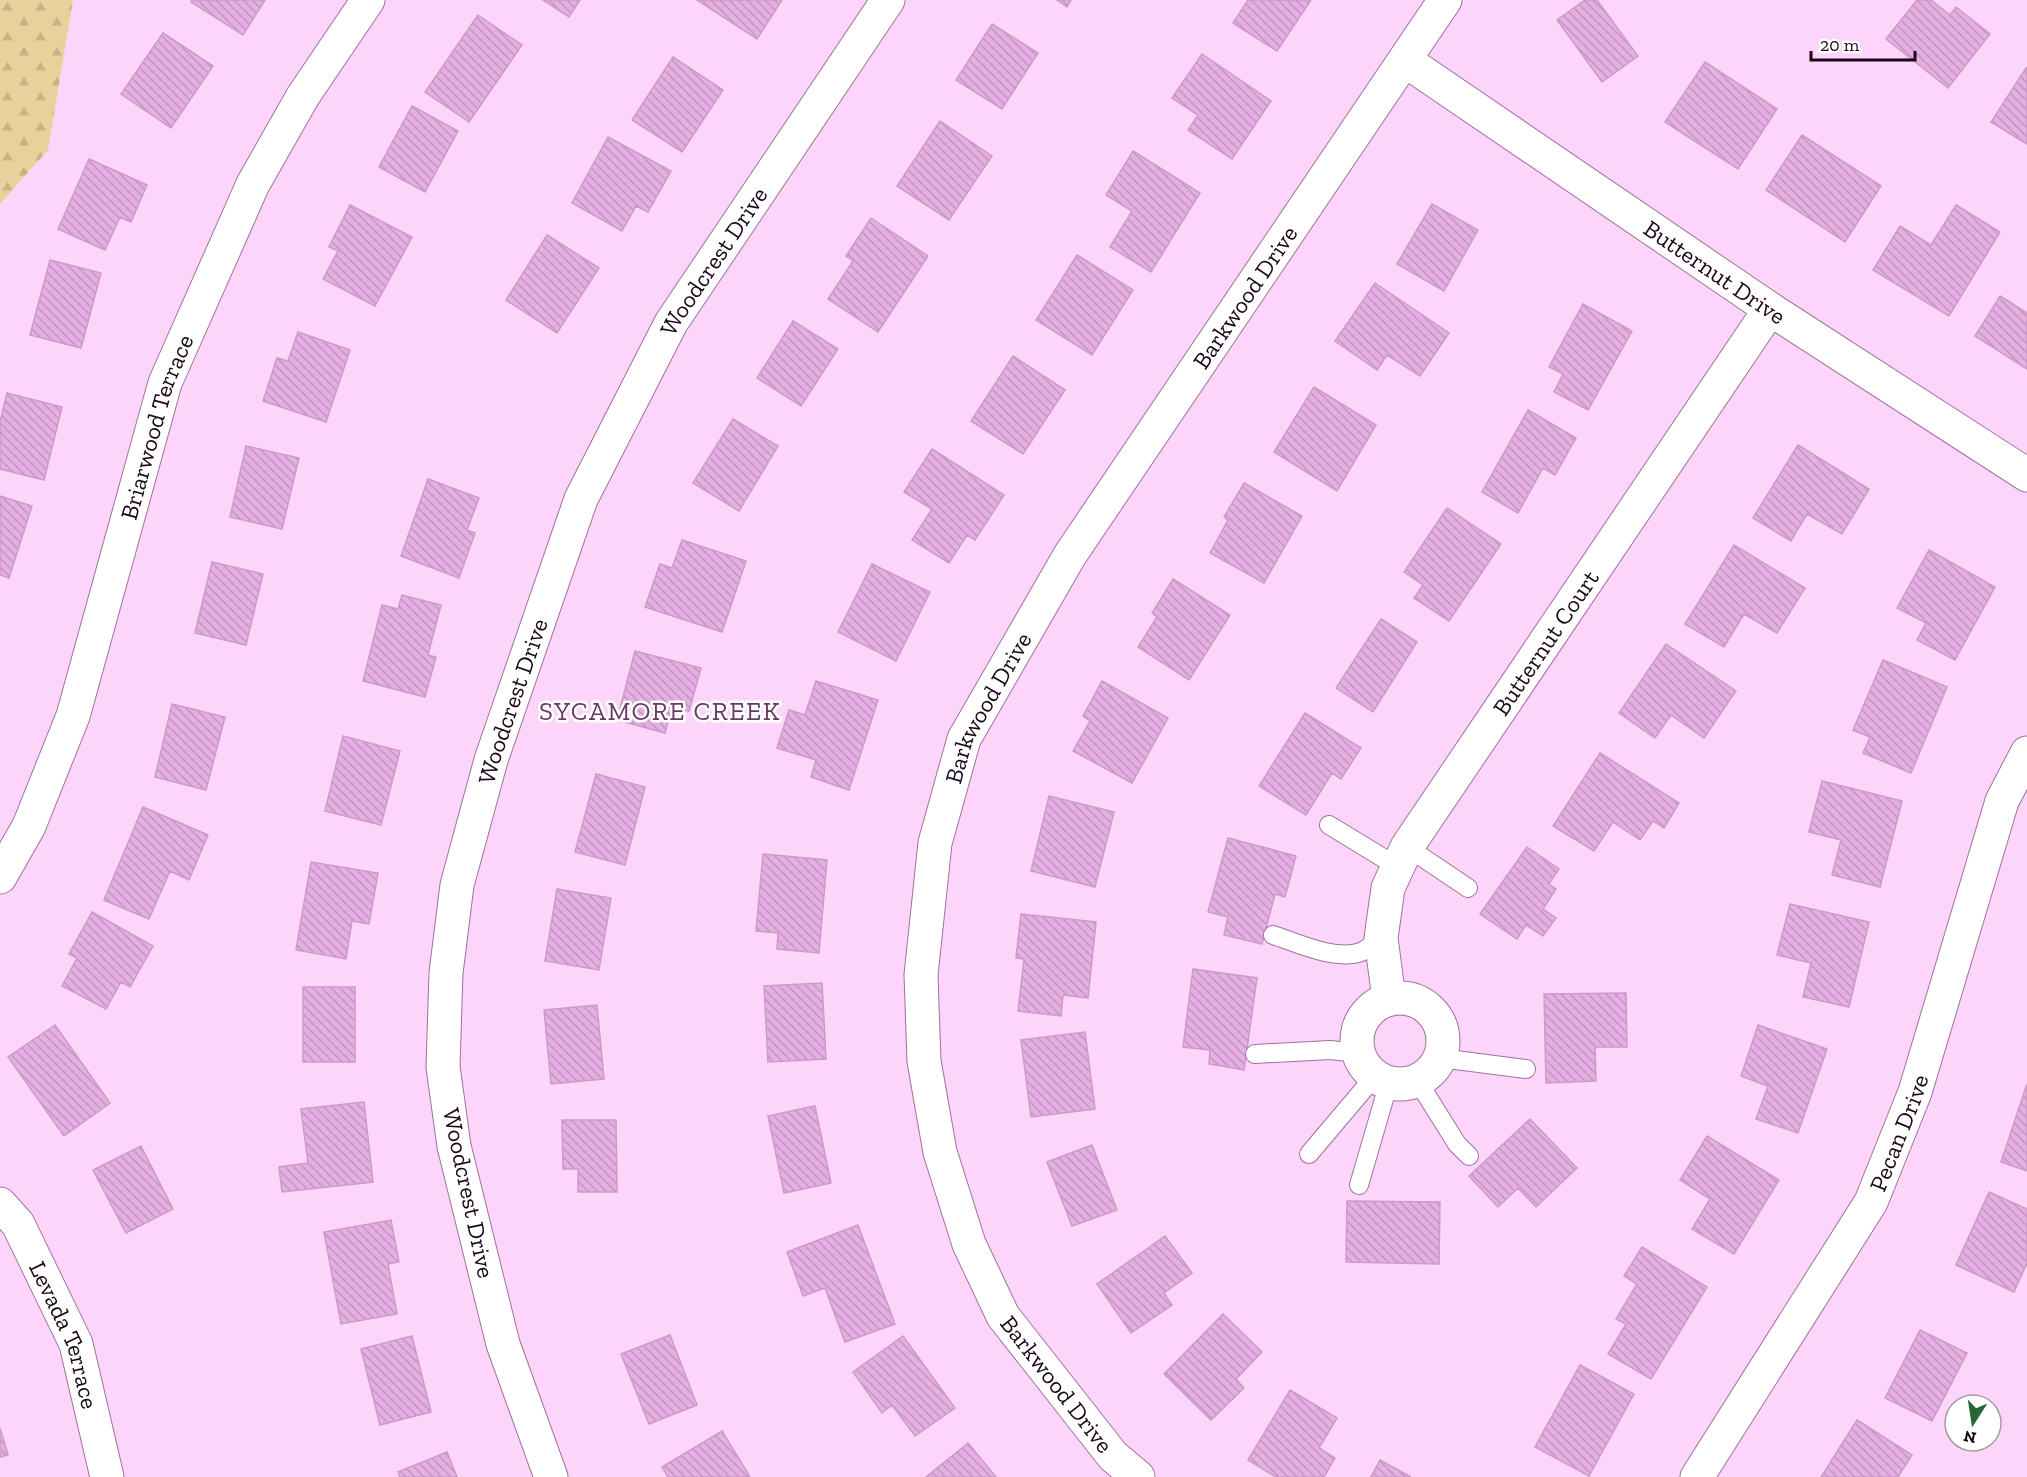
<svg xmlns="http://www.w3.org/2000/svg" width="2027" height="1477" viewBox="0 0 2027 1477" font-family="'Zilla Slab',serif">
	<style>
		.forest { fill: url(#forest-firs) }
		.building { fill: url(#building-back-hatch); stroke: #cb9bc8; stroke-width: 1.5 }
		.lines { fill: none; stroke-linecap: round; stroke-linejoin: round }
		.service-casing { stroke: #9f729d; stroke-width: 20 }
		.minor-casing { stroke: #9f729d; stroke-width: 35 }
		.service { stroke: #fff; stroke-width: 18 }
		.minor { stroke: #fff; stroke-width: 33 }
		.labels { text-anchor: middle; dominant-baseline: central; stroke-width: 5; stroke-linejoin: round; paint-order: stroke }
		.street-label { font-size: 24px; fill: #180818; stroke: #fff }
		.neighbourhood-label { font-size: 26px; letter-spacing: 1.5px; fill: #653b63; stroke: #fff }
	</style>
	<defs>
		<pattern id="forest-firs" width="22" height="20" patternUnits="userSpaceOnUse" patternTransform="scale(1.5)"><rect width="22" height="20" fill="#e8d29c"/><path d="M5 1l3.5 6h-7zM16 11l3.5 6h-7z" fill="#c6b386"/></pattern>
		<pattern id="building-back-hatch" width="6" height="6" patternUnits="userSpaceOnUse" patternTransform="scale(1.5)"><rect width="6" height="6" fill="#e6afe3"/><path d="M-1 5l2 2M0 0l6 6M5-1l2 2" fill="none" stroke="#c595c2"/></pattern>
	</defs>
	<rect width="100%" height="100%" fill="#fdd5fa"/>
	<path class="forest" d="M0,0H73L48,150L0,204Z"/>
	<path class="building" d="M192,0H265L243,35L191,2Z
		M543,0H580L569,17Z
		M697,0H782L757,39Z
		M1057,0H1071L1067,7Z
		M1248,0H1311L1277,51L1233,23Z
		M1585,0H1597L1638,56L1602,82L1557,20Z
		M1917,0H1931L1950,15L1956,7L1990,34L1948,88L1886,39Z
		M478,15L522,45L469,122L425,92Z
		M992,24L1038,53L1002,109L956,80Z
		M163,33L213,66L171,128L121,94Z
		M1202,54L1271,101L1232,159L1188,130L1198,115L1172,98Z
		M673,57L723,90L682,152L632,120Z
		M1705,62L1777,109L1738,169L1665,122Z
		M2026,68H2027V144L1991,122Z
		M412,106L458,131L425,192L379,167Z
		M940,121L992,156L949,220L897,186Z
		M1802,135L1881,186L1845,242L1766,190Z
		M608,137L671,171L648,212L636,206L622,231L572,203Z
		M1133,151L1200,193L1151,272L1110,247L1132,211L1106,195Z
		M89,159L147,185L131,222L120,217L105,250L58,229Z
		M1432,204L1478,230L1444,291L1397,264Z
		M350,205L412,237L375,306L323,279L338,251L329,247Z
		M1956,205L2000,232L1949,316L1873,270L1900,226L1931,245Z
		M871,218L928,256L878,332L828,299L853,261L846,256Z
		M547,235L599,268L557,333L506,300Z
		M1077,255L1133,290L1092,355L1036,320Z
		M50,260L101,273L81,348L30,335Z
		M1375,283L1449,333L1420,376L1387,355L1377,370L1335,341Z
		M2000,296L2027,313V369L1975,336Z
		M1583,304L1632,331L1588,410L1554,392L1563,374L1549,367Z
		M793,321L838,349L801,406L757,378Z
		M298,332L350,350L326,422L263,401L277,358L288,361Z
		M1013,356L1065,390L1023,454L971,421Z
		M1314,387L1376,425L1337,491L1274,452Z
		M7,393L62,407L44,480L0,469V422Z
		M1528,410L1576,438L1555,475L1543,468L1518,513L1482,492Z
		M733,419L778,446L739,511L693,483Z
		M1798,445L1869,489L1842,534L1807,514L1791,541L1753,518Z
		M246,446L299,458L282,529L230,517Z
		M932,449L1004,495L975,540L967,535L949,563L912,540L932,509L904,492Z
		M428,479L479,498L467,530L475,533L459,578L401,556Z
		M1244,483L1302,516L1264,583L1210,553L1228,520L1224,517Z
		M0,496L32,506L9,578L0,575Z
		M1447,508L1501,544L1449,621L1414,598L1423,585L1404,572Z
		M682,540L746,561L722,632L645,607L660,564L672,568Z
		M1734,545L1805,588L1777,633L1744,614L1724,647L1685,624Z
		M1929,550L1995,587L1955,660L1917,640L1926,623L1897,608Z
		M212,562L263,574L246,645L195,633Z
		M872,564L930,592L896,661L838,632Z
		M1173,579L1230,615L1189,680L1138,647L1157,617L1152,613Z
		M402,595L441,605L428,655L436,657L425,697L363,681L382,605L398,609Z
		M1381,619L1417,642L1373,712L1336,688Z
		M1666,644L1736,691L1704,738L1671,715L1655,738L1619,713Z
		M635,651L701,668L689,711L672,707L665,733L617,720Z
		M1883,660L1947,687L1911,773L1863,753L1870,737L1853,730Z
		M816,681L878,700L849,790L811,777L816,760L777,748L789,710L805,715Z
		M1102,681L1168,718L1132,783L1073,751L1090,721L1083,716Z
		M172,704L225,717L206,790L155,777Z
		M1305,713L1361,748L1341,779L1332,773L1306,815L1259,786Z
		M343,736L400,751L381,825L325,811Z
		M1600,753L1679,803L1664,828L1653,821L1640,840L1613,822L1594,851L1553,826Z
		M596,774L645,787L625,865L575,852Z
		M1822,781L1902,801L1880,887L1832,875L1841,840L1809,832Z
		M1049,796L1114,812L1095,887L1031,871Z
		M143,807L208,835L189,880L170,871L149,919L104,900Z
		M1228,838L1296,856L1285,897L1275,894L1262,944L1224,935L1228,917L1208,912Z
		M1527,847L1559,869L1549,884L1556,889L1543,909L1556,918L1543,936L1526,925L1517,939L1480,914Z
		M763,854L827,860L819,953L777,949L778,933L756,931Z
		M311,862L378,873L369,924L352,921L346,959L296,950Z
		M557,889L611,898L599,970L545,961Z
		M1790,904L1869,922L1849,1007L1803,997L1811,963L1777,955Z
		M92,912L153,946L130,987L121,982L106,1009L62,986L77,958L69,954Z
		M1021,914L1096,922L1088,998L1063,995L1061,1016L1018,1011L1024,959L1016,958Z
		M1193,969L1257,978L1244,1070L1209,1064L1210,1050L1183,1047Z
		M822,983L826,1059L768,1062L764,986Z
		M303,987H355V1062H303Z
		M1626,993L1627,1047H1595L1596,1081L1546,1083L1544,994Z
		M597,1005L604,1079L551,1084L544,1010Z
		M55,1025L110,1103L64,1136L8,1057Z
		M1758,1025L1827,1049L1798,1133L1756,1119L1768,1086L1741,1076Z
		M1085,1032L1095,1109L1031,1117L1021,1040Z
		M2027,1084V1171L2001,1162Z
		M364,1102L373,1182L282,1192L279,1167L308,1163L301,1109Z
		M815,1106L831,1183L784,1193L768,1116Z
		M1530,1119L1577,1168L1536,1207L1518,1188L1498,1207L1469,1176Z
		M562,1120H616L617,1192H578V1169H563Z
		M1707,1136L1779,1180L1734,1254L1692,1229L1710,1199L1680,1180Z
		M1092,1145L1117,1210L1072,1226L1047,1162Z
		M141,1146L173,1209L126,1233L93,1170Z
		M1989,1192L2027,1209V1263L2014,1292L1956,1265Z
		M1347,1201L1440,1202L1439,1264L1346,1262Z
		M391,1220L399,1262L388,1264L397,1314L341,1324L324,1232Z
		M858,1225L895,1324L845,1342L825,1288L803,1296L787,1252Z
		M1165,1236L1192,1273L1164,1293L1172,1305L1131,1333L1097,1284Z
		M1642,1247L1707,1287L1651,1379L1608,1354L1626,1324L1616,1319L1637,1284L1624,1276Z
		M1223,1314L1262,1352L1236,1379L1244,1388L1211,1420L1164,1374Z
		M1920,1330L1967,1353L1932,1421L1885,1398Z
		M670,1335L697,1405L649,1424L621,1354Z
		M412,1336L431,1412L380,1425L361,1349Z
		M903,1336L955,1408L915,1436L892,1405L882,1413L853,1372Z
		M1580,1365L1634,1394L1589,1476L1535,1447Z
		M1290,1390L1337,1418L1319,1448L1335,1458L1324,1477H1276L1248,1460Z
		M1857,1420L1912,1455L1898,1477H1821Z
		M0,1428L8,1455L0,1457Z
		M722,1431L750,1477H668L662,1467Z
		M968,1443L996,1477H926Z
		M447,1452L457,1477H400L398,1472Z
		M1380,1460L1411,1477H1371Z"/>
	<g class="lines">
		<defs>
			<path id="service" d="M1329,825L1398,867
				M1407,847L1468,888
				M1273,935C1298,943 1335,961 1361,952C1368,949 1375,942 1381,938
				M1255,1054L1330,1050L1358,1053
				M1440,1058L1526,1069
				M1417,1080L1457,1144L1469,1156
				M1309,1154L1375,1076
				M1359,1185L1389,1082"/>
			<g id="minor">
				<path id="s1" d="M1406,61L1770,309L2027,475"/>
				<path id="s2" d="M0,877L29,826L73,716L165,383L253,184L303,96L368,0"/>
				<circle cx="1400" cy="1041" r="43"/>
				<path id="s3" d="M1389,999L1381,938L1388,888L1407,847L1770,309"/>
				<path id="s4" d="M0,1204L18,1224L76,1344L107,1477"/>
				<path id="s5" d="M551,1477L503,1344L454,1146L443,1067L446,973L457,885L491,760L581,499L671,323L888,0"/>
				<path id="s6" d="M1138,1477L1113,1456L1003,1316L969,1244L940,1152L924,1061L921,975L935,843L964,739L1070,555L1445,0"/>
				<path id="s7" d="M1697,1477L1871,1202L1915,1092L2002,801L2027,753"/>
			</g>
		</defs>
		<use href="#service" class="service-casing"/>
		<use href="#minor" class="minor-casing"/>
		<use href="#service" class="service"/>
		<use href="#minor" class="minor"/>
	</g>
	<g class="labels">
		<g class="street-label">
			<text stroke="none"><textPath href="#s5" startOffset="1286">Woodcrest Drive</textPath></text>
			<text stroke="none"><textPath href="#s1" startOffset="374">Butternut Drive</textPath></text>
			<text stroke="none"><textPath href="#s6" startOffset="1330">Barkwood Drive</textPath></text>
			<text stroke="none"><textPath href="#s2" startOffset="478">Briarwood Terrace</textPath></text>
			<text stroke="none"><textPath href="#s3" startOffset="404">Butternut Court</textPath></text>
			<text stroke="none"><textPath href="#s5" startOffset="800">Woodcrest Drive</textPath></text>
			<text stroke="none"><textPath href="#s6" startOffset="844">Barkwood Drive</textPath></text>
			<text stroke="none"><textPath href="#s7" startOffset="400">Pecan Drive</textPath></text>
			<text transform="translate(469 1193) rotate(78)">Woodcrest Drive</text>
			<text stroke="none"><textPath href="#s4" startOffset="148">Levada Terrace</textPath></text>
			<text transform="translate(1057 1384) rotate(52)">Barkwood Drive</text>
		</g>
		<g class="neighbourhood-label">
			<text x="660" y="711">SYCAMORE CREEK</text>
		</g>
	</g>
	<g transform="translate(1973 1423) rotate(192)"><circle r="28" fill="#ffffff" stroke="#a39ca3" stroke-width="1.5"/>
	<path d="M0-4.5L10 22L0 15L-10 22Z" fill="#236732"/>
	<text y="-9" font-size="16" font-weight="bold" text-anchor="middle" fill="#180818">N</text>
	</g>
	<path d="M1811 51v9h104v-9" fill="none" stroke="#180818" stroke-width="3"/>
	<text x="1820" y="51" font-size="18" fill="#180818" stroke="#ffffff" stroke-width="4.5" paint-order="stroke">20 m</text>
</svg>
